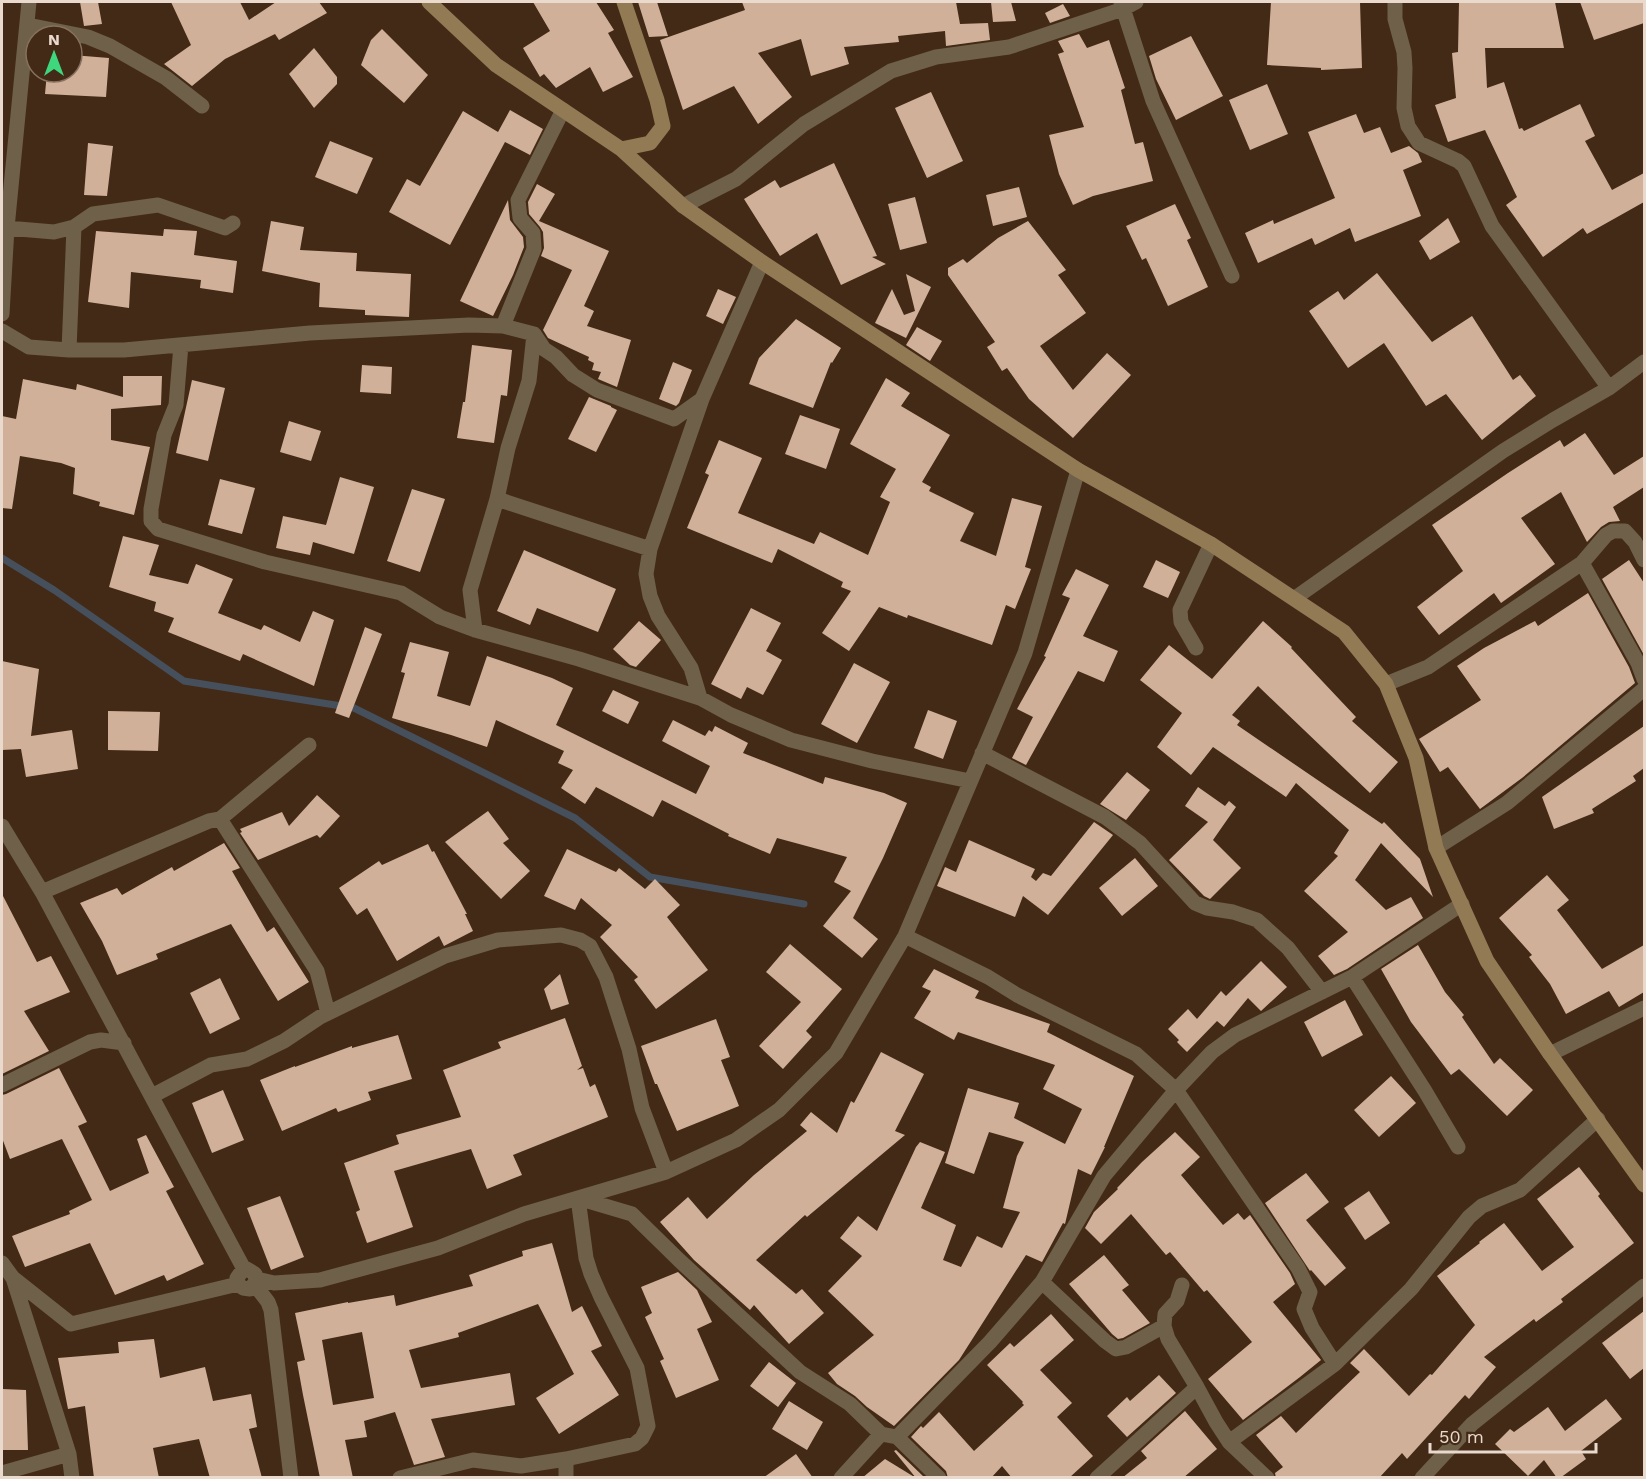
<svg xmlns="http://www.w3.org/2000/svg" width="1646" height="1479" viewBox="0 0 1646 1479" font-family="'Work Sans',sans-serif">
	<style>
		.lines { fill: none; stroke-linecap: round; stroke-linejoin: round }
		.stream { stroke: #46505c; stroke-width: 7 }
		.building { fill: #d0b099; fill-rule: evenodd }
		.street { stroke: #6f6049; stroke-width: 15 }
		.secondary { stroke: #927a55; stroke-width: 15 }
	</style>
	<rect width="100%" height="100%" fill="#432a16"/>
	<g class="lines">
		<path class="stream" d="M2,558L54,590L184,681L354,708L575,818L650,877L804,904"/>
	</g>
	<path class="building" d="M80,2H98L102,24L84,26Z
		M171,2H240L249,20L276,2H319L327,13L279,40L275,34L225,59L192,86L164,64L191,45Z
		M533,2H596L614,30L608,33L633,77L603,92L590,67L556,88L544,74L540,77L523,48L550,31Z
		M638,2H657L668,36L649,37Z
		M742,2H956L960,24L988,23L990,40L946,46L945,31L898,36L899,42L844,47L849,64L811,76L801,39L758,53L792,97L758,124L734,86L683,110L660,40L745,10Z
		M991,2H1011L1016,21L993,22Z
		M1271,2H1360L1362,68L1321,70V68L1267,65Z
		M1459,2H1555L1564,48H1485L1487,88L1504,82L1519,129L1522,128L1524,131L1580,104L1595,136L1585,141L1612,190L1644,173V202L1587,234L1583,228L1543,257L1506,205L1517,197L1485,130L1448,142L1435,105L1456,98L1452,53L1458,52Z
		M1580,2H1644V23L1594,40Z
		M1063,4L1070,16L1050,23L1045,13Z
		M382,29L428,75L404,103L361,65L371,40Z
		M1079,34L1087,48L1109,40L1125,88L1121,90L1135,144L1143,142L1153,181L1093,196L1073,205L1059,174L1049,135L1084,127L1058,54L1064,52L1058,41Z
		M1191,36L1223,96L1176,120L1156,79L1149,56Z
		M314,48L337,77V84L314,108L289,74Z
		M72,55L109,58L106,97L45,94L47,72H72Z
		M1267,84L1288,134L1250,150L1229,100Z
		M931,92L963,161L927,178L895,108Z
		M510,110L543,129L530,155L505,142L450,245L389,212L407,179L420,186L463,111L498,132Z
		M1356,114L1364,133L1380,127L1391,153L1409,146L1418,153L1422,162L1403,170L1421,216L1355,242L1350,228L1315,245L1312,238L1258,263L1245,233L1273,220L1274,224L1335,198L1308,132Z
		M330,141L373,158L357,194L315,177Z
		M88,143L113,146L107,196L84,195Z
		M834,163L877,256L872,257L886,264L841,285L817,233L780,256L744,199L775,180L780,188Z
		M537,184L555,194L539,221L609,251L584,306L594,311L587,326L631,340L617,387L598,379L601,372L592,370L594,363L588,360L589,357L548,338L543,330L572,270L541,256L544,248L543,232L540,227L529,214L528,202Z
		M1019,187L1027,217L993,226L986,195Z
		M915,197L927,243L900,250L888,204Z
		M508,200L510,220L523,237L524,247L513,275L493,316L460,301Z
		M1175,204L1191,238L1187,240L1208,287L1168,306L1146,258L1142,260L1126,226Z
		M1448,218L1460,242L1430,260L1419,241Z
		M271,221L304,227L300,250L357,253L356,271L411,274L409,317L365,315V310L319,307L320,283L262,271Z
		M1028,221L1066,270L1058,275L1086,313L1040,346L1073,390L1107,353L1131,375L1073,438L1029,399L1007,368L1002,371L987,347L995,342L948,275V268L963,259L967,263L998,238Z
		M164,229L197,231L194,255L237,261L233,293L200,288L201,280L131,272L129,308L88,302L96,231L163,236Z
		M1377,273L1432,342L1472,316L1513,380L1520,375L1536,396L1482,440L1446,394L1426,406L1384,343L1348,368L1309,311L1338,291L1344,300Z
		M906,274L931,287L906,338L875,323L892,289L904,315L915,311Z
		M718,289L736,297L723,324L706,316Z
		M796,319L841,348L832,363L831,362L813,408L749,384L759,358Z
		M917,327L942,341L930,361L906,345Z
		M472,345L512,350L507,396L501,395L494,443L457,438L463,402H465Z
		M673,362L692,370L679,403L676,406L659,399Z
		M362,365L392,367L391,394L360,392Z
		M123,376H162L161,405L111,409V440L150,447L134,515L99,506L100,502L73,494L75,468L61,463L20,456L12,509L2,508V416L16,419L23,379L76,390L77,384L123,397Z
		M886,378L910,393L901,406L950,435L922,482L931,487L929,491L974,513L960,541L996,556L1012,498L1042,506L1025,567L1031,569L1015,609L1006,605L992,645L908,615L907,618L879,607L849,651L822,633L851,591L841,587L843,582L778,549L772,563L687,528L709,475L705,473L719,440L762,458L738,513L814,544L820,532L868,555L890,502L880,497L896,469L850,444Z
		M192,380L225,388L208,461L176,453Z
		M589,397L611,406V407L617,410L596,452L568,439Z
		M800,415L840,429L826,469L785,454Z
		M289,421L321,431L311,461L280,452Z
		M1585,433L1614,475L1644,456V487L1613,507L1620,521L1609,522L1601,527L1587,542L1561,492L1521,518L1555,564L1501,603L1494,593L1439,635L1417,607L1463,571L1432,525L1508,473L1560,440L1564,447Z
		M340,477L374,487L354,554L313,542L310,555L276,548L283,516L326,525Z
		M220,479L255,488L242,534L208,525Z
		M412,489L445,499L420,572L387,561Z
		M123,536L159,545L149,575L188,584L196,564L233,579L218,613L261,630L264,625L300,642L313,611L334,620L314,686L243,654L240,661L168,632L174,618L154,611L156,602L109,587Z
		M524,550L616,589L598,632L537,608L530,625L497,611Z
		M1156,560L1180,572L1168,598L1143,587Z
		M1629,560L1644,583V655L1602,579Z
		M1076,569L1109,585L1083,636L1118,651L1104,682L1078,671L1026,765L1012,758L1033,717L1017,709L1046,657L1044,656L1070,598L1062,595Z
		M1588,593L1629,667L1635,683L1522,778L1480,809L1448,767L1440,772L1419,739L1481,700L1457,666L1484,648L1535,621L1538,626Z
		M751,608L781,623L766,651L782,660L763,695L747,687L741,699L711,684Z
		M639,621L661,640L636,667L630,665L613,649Z
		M1263,621L1292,647L1291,648L1356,717L1352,721L1398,762L1370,793L1258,686L1232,715L1240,721L1237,725L1382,824L1384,822L1420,859L1433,897L1381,843L1355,880L1386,910L1411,897L1423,918L1347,969L1334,975L1318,956L1348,932L1304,891L1338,856L1334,853L1349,830L1296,783L1286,797L1213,747L1191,775L1157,747L1182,713L1140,680L1169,645L1212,679Z
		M365,627L382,634L349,718L335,713Z
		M410,642L449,652L437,696L470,706L487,656L552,678L573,688L556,725L696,794L710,766L662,741L673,720L705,736L709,730L712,732L715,726L748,743L743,753L823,784L825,777L884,793L907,803L883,858L853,918L878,939L862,958L823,926L851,891L834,882L847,857L777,838L770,854L728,836L729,834L662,800L653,817L596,787L585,804L561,788L573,770L558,763L564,751L496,720L487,747L451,735L392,718L405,673L401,672Z
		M2,661L39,669L31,736L72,730L78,769L26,777L21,749L2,750Z
		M854,663L890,682L857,743L821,724Z
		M613,690L639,702L628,724L602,711Z
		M928,710L957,721L943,759L914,748Z
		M108,711L160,712L158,751L108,750Z
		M1644,726V768L1633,776L1636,781L1592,809L1594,813L1554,829L1542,797Z
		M1127,772L1150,790L1126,820L1100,804Z
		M1198,787L1225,806L1229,801L1236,807L1213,840L1241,868L1210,899L1204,896L1169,860L1208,822L1185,806Z
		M317,795L340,816L320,838L317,835L258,860L240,833L242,832L240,829L282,812L289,826Z
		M488,811L509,839L503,843L530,871L501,899L445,842Z
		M1094,822L1113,835L1048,915L1023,896L1015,917L937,886L945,867L956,872L969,840L1035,869L1031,877L1036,881L1043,873L1051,876Z
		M224,843L240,868L232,871L267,932L274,927L309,982L278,1001L231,924L156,954L158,959L117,975L102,941L80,903L117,888L122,895L172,867L174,871Z
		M428,844L432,852L434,851L467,914H465L473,931L444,946L439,936L397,961L367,908L357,915L339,888L379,861L382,865Z
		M567,849L616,872L619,868L645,889L655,879L680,905L667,917L708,970L656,1009L634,980L638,977L600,937L612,925L581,898L575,910L544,896Z
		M1135,858L1158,886L1122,916L1099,888Z
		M1547,875L1569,900L1557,910L1602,969L1644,945V992L1619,1007L1609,991L1566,1014L1550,984L1529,957L1532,955L1499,918Z
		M2,894L37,962L51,956L70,992L24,1011L49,1051L2,1074Z
		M790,944L842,989L806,1031L812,1037L783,1069L759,1046L801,1002L766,972Z
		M1418,945L1445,992L1464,1015L1462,1017L1494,1064L1500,1058L1533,1090L1507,1116L1459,1069L1451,1075L1411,1022L1381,969Z
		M1261,961L1287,987L1261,1011L1248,998L1224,1027L1217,1021L1187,1052L1177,1042L1179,1040L1168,1029L1188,1009L1197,1019L1221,991L1226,996Z
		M934,969L979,991L975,998L1050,1024L1047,1032L1134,1076L1104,1147H1105L1091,1175L1078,1169L1065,1224L1063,1223L1042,1262L1026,1255L959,1360L894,1426L867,1407L855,1396L837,1384L828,1373L874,1335L828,1291L862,1256L840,1238L858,1216L877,1231L916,1147L920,1142L945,1152L921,1208L956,1225L943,1260L961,1267L977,1236L1002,1248L1020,1212L1003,1208L1017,1156L1024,1142L989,1132L974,1174L945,1163L968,1088L1019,1103L1014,1118L1065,1144L1082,1109L1043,1089L1055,1065L958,1032L954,1040L914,1018L931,991L922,987Z
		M560,974L569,1004L551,1010L544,989Z
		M220,978L240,1019L210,1034L190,993Z
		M1345,1000L1363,1035L1322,1057L1304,1022Z
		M565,1018L582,1066L577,1070L583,1068L590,1087L595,1084L608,1117L513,1155L522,1175L487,1189L471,1149L394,1171L413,1227L367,1243L356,1212L360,1210L344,1163L399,1144L396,1135L461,1117L443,1070L501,1048L498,1042Z
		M716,1019L730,1057L721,1060L739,1106L677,1131L657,1084H655L641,1046Z
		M398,1035L412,1079L368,1092L371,1100L338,1112L336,1108L282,1131L260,1080L295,1066V1067L352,1046V1048Z
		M881,1052L924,1074L895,1131L905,1135L807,1217L805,1215L756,1260L796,1294L802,1289L824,1313L789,1344L754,1305L750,1310L694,1260L660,1222L688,1197L707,1219L754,1175L807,1131L800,1125L811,1112L837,1133L851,1101L854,1103Z
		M59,1068L87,1122L78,1126L110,1191L149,1173L137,1139L146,1135L174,1187L166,1191L204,1264L167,1281L164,1275L115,1295L90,1243L25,1267L12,1236L70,1214L69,1211L92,1200L62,1139L10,1159L2,1138V1095L6,1094Z
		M1391,1076L1416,1103L1379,1137L1354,1110Z
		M223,1090L244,1140L212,1153L192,1103Z
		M1175,1132L1200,1157L1181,1175L1223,1225L1238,1213L1244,1220L1250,1215L1290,1273L1295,1284L1273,1302L1321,1360L1300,1377L1243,1420L1208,1379L1252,1342L1207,1290L1204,1292L1170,1252L1166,1255L1131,1214L1101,1244L1085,1228L1094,1212L1118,1189L1117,1188L1142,1162Z
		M1579,1167L1600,1194L1598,1196L1634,1243L1561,1299L1563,1302L1536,1322L1534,1319L1484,1357L1496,1367L1469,1399L1465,1395L1407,1459L1402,1453L1379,1478H1276L1275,1473L1283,1467L1256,1435L1281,1416L1296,1433L1360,1372L1350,1363L1364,1349L1409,1396L1430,1374L1432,1375L1475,1325L1437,1276L1480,1243L1479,1242L1504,1223L1542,1271L1574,1247L1537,1199Z
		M1306,1173L1329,1202L1306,1220L1346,1268L1325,1286L1311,1270L1310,1271L1265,1203Z
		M1369,1191L1390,1223L1365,1240L1344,1208Z
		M280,1196L304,1257L271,1270L247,1208Z
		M552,1243L572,1312L582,1306L602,1346L591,1351L619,1395L559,1434L536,1398L574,1374L538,1304L458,1333L459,1337L409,1350L421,1388L510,1373L515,1405L431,1419L445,1457L414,1465L395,1412L364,1421L367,1437L345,1440L353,1478H320L303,1395L297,1362L305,1360L295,1313L348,1302V1303L394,1295L396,1306L473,1286L469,1275L523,1256L522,1251ZM362,1332L374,1398L333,1405L322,1340Z
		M1104,1255L1129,1285L1122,1290L1150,1323L1123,1338L1118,1339L1112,1334L1069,1284Z
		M678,1272L697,1290L712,1322L697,1329L719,1380L676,1398L660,1361L664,1359L645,1317L652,1313L641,1287Z
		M1644,1311V1368L1630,1379L1602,1343Z
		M1051,1314L1074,1340L1040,1370L1072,1403L1057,1417L1093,1456L1069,1478H1012L1002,1466L991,1478H948L946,1471L911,1437L921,1426L923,1428L939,1412L974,1451L1024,1405L1022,1403L1023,1402L987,1365L1010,1343L1014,1347Z
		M154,1339L160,1378L205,1367L213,1401L251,1394L257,1427L249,1429L262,1478H210L199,1439L153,1448L159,1478H94L85,1406L68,1409L58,1358L119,1353L118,1342Z
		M769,1362L796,1383L778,1407L750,1386Z
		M1159,1375L1176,1393L1127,1437L1107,1416L1127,1397L1130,1401Z
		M2,1389L26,1390L28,1450H2Z
		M1606,1399L1622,1419L1581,1451L1586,1459L1560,1478H1557L1544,1460L1528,1476L1495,1444L1510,1429L1514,1432L1548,1407L1565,1431Z
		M789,1401L823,1422L807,1450L772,1429Z
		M1185,1411L1217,1449L1183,1478H1122L1147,1458L1141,1451Z
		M896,1450L925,1478H916L894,1451Z
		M796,1454L813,1478H763Z
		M885,1459L916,1478H862Z"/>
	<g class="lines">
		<path class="street" d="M1121,2L1153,101L1232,276
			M1395,2V19L1404,52L1405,68L1404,108L1408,126L1419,143L1458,161L1464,166L1492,226L1609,388
			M28,25L88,37L110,46L166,78L202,106
			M683,206L736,179L804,124L891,71L936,57L1009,47L1123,9L1136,2
			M7,228L54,232L74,227L93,214L158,205L225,228L233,223
			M2,314L7,228L29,2
			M503,326L534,249L533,233L520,218L518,200L563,110
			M2,331L29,347L69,350H124L310,333L469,325L503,326L534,334L544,349L556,357L573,375L597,390L674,419L702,399
			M181,345L176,405L164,435L151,509V521L158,529L265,562L401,593L440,617L475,630L579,659L700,698L731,715L791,740L872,761L970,781
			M69,350L74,227
			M497,499L650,549
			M1582,563L1638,663L1644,679
			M1295,598L1503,451L1553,420L1609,388L1644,362
			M475,630L470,590L497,499L508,448L529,381L534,334
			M1196,648L1181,622L1180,610L1211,544
			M1386,684L1428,667L1582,563L1606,535L1613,531H1625L1635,542L1644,560
			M700,698L691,668L658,616L650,596L646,574L650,549L702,399L762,262
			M982,753L1105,817L1140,843L1195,903L1207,908L1233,912L1257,920L1288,948L1322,992
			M220,819L317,971L328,1013
			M2,826L42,892L244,1269
			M1436,848L1507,803L1644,689
			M42,892L209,821L220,819L309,745
			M905,936L988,977L1017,995L1136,1054L1176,1090L1298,1268L1310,1292L1304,1309L1312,1328L1335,1364
			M1352,977L1425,1091L1458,1147
			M1550,1054L1644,1008
			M2,1085L90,1042L101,1040L124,1043
			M152,1096L211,1065L247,1059L284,1041L320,1017L445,956L498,940L561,935L580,940L590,946L606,977L629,1049L642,1108L666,1172
			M2,1263L13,1278L69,1454L72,1478
			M13,1278L71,1324L238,1284L243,1288L250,1289L256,1282L255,1274L247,1269L242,1271L237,1278L238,1284
			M257,1279L274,1283L320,1280L438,1248L524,1214L666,1172L736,1140L779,1110L836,1053L905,936L1025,653L1078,470
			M1042,1282L1105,1341L1116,1349L1126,1347L1164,1326
			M255,1285L268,1302L271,1310L291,1478
			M1182,1285L1177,1301L1165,1314L1164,1326L1168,1339L1197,1387L1216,1422L1229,1442L1267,1478
			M897,1437L990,1342L1042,1282L1104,1176L1176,1090L1212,1052L1235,1035L1352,977L1462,904
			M1229,1442L1335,1364L1411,1289L1469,1217L1482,1206L1520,1190L1598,1119
			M2,1473L69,1454
			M400,1478L473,1460L521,1466L566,1459L635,1444L642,1438L648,1426L637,1368L601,1297L591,1274L586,1258L578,1198L632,1214L679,1260L800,1372L850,1404L881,1434L897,1437L939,1478
			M566,1478V1459
			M841,1478L881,1434
			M1097,1478L1197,1387
			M1422,1478L1472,1424L1644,1286"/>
		<path class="secondary" d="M429,2L496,65L621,149L683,206L762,262L1078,470L1211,544L1344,632L1386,684L1416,758L1436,848L1487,961L1550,1054L1644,1185
			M621,149L650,143L663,126L657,100L624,2"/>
	</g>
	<rect width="1646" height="1479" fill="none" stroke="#ead9cd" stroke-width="6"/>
	<g transform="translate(54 54)"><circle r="28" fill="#432a16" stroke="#86705f" stroke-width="1.5"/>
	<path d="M0-4.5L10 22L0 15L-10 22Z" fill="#3ed77d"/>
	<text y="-9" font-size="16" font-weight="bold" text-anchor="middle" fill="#ead9cd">N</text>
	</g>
	<path d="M1430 1443v9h166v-9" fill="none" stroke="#ead9cd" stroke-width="3"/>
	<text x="1439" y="1443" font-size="18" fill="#ead9cd" stroke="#432a16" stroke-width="4.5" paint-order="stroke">50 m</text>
</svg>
